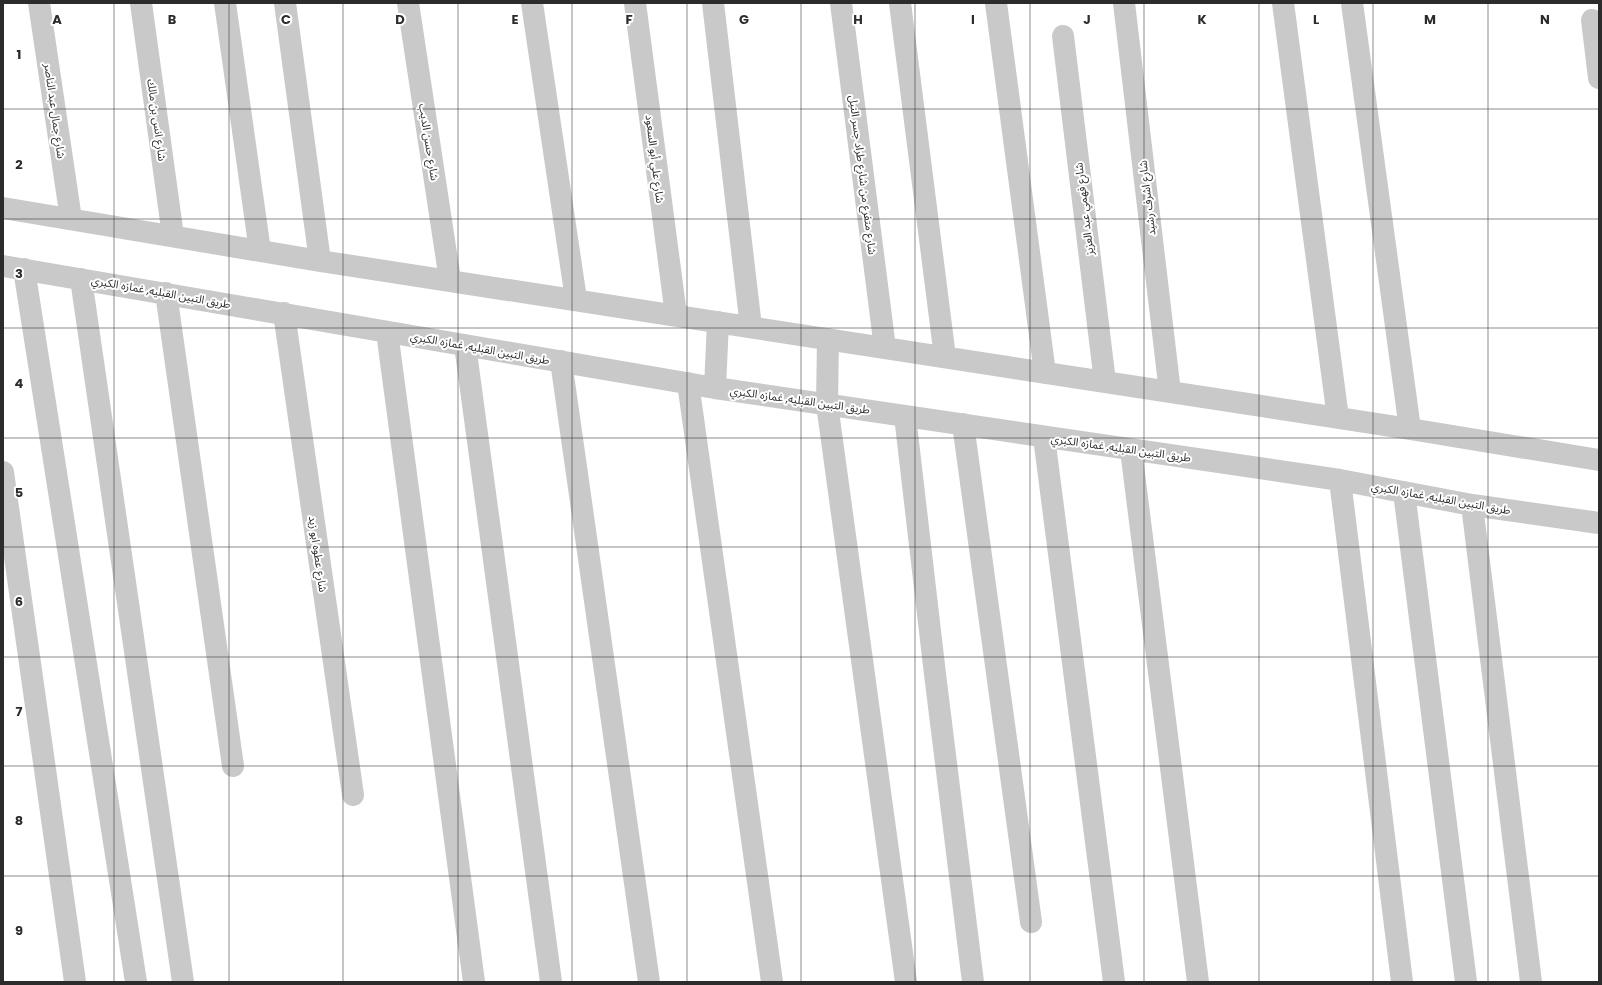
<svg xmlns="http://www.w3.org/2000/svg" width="1602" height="985" viewBox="0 0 1602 985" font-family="Poppins,'Noto Sans Arabic',sans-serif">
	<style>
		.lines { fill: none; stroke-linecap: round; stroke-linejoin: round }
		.minor { stroke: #c9c9c9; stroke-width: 22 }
		.grid { fill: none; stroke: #2c2c2c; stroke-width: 1; stroke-opacity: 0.55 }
		.labels { text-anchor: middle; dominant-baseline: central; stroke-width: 4; stroke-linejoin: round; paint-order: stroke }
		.street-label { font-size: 11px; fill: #2c2c2c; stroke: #fff }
		.grid-label { font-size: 13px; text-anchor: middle; font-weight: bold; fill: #2c2c2c; stroke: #fff; stroke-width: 4; stroke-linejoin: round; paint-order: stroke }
	</style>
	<rect width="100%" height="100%" fill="#fff"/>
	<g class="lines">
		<path class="minor" d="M39,3L71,219
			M141,3L173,236
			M225,3L260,251
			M285,3L320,261
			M408,3L450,280
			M532,3L576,299
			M635,3L676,315
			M713,3L751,327
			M841,3L885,348
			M900,3L945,357
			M996,3L1045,373
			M1124,3L1170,392
			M1283,3L1338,418
			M1352,3L1410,429
			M1592,20L1599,78
			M1063,36L1105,382
			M3,208L320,261L1410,429L1599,460
			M3,266L715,388L1340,480L1472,505L1599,523
			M24,269L136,982
			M81,279L183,982
			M166,293L233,766
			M284,313L353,795
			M387,332L474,982
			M828,339L827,404L906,982
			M465,345L551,982
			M561,361L649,982
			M688,383L772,982
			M715,388L718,322
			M905,416L935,674L973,982
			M963,424L1031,922
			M1044,437L1114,982
			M1131,450L1198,982
			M3,472L75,982
			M1340,480L1402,982
			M1404,492L1466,982
			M1472,505L1531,982"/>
	</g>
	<path class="grid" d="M114,3V982M229,3V982M343,3V982M458,3V982M572,3V982M687,3V982M801,3V982M915,3V982M1030,3V982M1144,3V982M1259,3V982M1373,3V982M1488,3V982M3,109H1599M3,219H1599M3,328H1599M3,438H1599M3,547H1599M3,657H1599M3,766H1599M3,876H1599"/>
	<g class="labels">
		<g class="street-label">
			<text transform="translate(55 111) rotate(82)">شارع جمال عبد الناصر</text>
			<text transform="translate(157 120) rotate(82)">شارع انس بن مالك</text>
			<text transform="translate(429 142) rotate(81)">شارع حسن الديب</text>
			<text transform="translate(655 159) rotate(83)">شارع علي أبو السعود</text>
			<text transform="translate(863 175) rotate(83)">شارع متفرع من شارع طراد جسر النيل</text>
			<text transform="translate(1147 198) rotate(-97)">شارع اشرف رشيد</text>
			<text transform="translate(1084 209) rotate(-97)">شارع فهمي عبد العزيز</text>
			<text transform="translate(161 292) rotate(10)">طريق التبين القبليه, غمازه الكبري</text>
			<text transform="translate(480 348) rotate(10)">طريق التبين القبليه, غمازه الكبري</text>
			<text transform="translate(800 400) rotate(8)">طريق التبين القبليه, غمازه الكبري</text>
			<text transform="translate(1121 448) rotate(8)">طريق التبين القبليه, غمازه الكبري</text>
			<text transform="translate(1441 498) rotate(10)">طريق التبين القبليه, غمازه الكبري</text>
			<text transform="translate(318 554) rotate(82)">شارع عطوه ابو زيد</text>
		</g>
	</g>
	<g class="grid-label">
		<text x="57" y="24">A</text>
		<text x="172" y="24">B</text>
		<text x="286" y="24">C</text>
		<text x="400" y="24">D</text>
		<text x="515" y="24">E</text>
		<text x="629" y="24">F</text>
		<text x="744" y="24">G</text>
		<text x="858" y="24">H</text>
		<text x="973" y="24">I</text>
		<text x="1087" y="24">J</text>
		<text x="1202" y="24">K</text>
		<text x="1316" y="24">L</text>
		<text x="1430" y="24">M</text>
		<text x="1545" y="24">N</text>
		<text x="19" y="59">1</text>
		<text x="19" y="169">2</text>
		<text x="19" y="278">3</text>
		<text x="19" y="388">4</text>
		<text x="19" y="497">5</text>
		<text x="19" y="606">6</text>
		<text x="19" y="716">7</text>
		<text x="19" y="825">8</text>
		<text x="19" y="935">9</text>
	</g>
	<rect width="1602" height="985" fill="none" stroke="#2c2c2c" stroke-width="8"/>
</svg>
